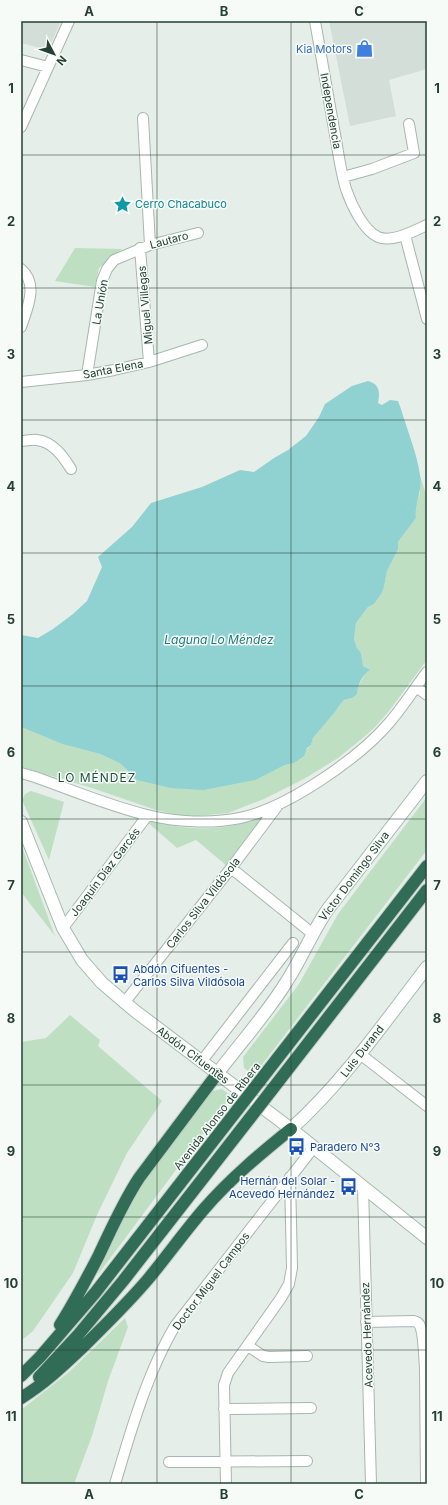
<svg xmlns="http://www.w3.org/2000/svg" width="448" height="1505" viewBox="0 0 448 1505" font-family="Inter,sans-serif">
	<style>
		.built { fill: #d4ded8 }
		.green { fill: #bfdfc3 }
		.water { fill: #90d1d1 }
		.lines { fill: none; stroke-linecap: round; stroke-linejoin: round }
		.street-casing { stroke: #a8b6af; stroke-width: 12 }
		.secondary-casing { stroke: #a4baaf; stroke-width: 14 }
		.highway-casing { stroke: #c2cac6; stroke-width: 14 }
		.street { stroke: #fff; stroke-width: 10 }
		.secondary { stroke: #fff; stroke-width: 12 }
		.highway { stroke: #316c56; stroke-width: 12 }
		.highway-bridge-casing { stroke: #c2cac6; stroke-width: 14; stroke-linecap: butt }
		.highway-bridge { stroke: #316c56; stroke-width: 12 }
		.grid { fill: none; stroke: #254034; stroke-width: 1; stroke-opacity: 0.55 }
		.labels { text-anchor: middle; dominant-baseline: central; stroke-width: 3; stroke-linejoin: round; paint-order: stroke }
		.shop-label { font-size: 11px; fill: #366cbe; stroke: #f6fbf8; text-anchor: end }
		.street-label { font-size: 11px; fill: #254034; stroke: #f6fbf8 }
		.culture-label { font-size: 11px; fill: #0d838f; stroke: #f6fbf8; text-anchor: start }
		.transit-label { font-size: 11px; fill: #164399; stroke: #f6fbf8; text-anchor: start }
		.water-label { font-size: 12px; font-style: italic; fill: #1f7b7c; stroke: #f6fbf8 }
		.neighbourhood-label { font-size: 12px; letter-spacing: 1px; fill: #21523e; stroke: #f6fbf8 }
		.neatline { fill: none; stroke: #254034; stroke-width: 1.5 }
		.grid-label { font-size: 13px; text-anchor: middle; font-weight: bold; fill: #254034 }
	</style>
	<rect width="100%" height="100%" fill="#e6eee9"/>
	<path class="built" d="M21,21H61L48,50L21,43Z
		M329,21H427V69L389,80L396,116L350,126Z"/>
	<path class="green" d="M75,248L122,249L99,268L95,287L55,281Z
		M420,476L427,497V660L389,711L375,727L364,737L338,758L304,779L264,799L228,813L198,816L178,815L156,810L89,787L21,767V727L62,744L100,754L121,763L128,772L275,770L285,765L294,763L311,745L313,738L335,712L339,706L344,700L352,698L365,674L369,670L363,666L361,653L357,648L354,639L356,623L368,607L374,604L384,587L387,571L394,556L398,542L416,518L415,507L420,493Z
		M31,791L64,802L49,860L22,800L25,794Z
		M427,797V850L254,1075L244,1068L243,1057L299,984L338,914Z
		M256,818L261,820L227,866L196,840L177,848L145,820C183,829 219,834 256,818Z
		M21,844L55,936L21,892Z
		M70,1015L100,1040L98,1046L162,1101L127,1153L97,1215L73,1273L33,1331L21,1341V1042L46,1038Z
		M222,1089L231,1096L97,1276L124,1210L147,1175L212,1091Z
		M125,1318L128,1327L108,1381L92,1436L74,1484H21V1410L69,1372Z"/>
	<path class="water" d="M368,381C380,384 380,393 378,403L382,405L390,400L398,401L401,409C407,430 417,453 420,475C423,491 414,502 416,518L398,542V549L387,571L384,587L381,594L374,604L368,607L356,623L354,639L357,648L361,653L363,666L370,670C362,675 358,684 357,694L352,698L344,700L339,706L335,712L313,738L311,745L307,748L304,756L294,763L285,765L255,780L203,790L171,788L137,780L120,763L100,754L62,744L21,727V635L38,638L53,629L73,614L87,601L102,567L98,557L132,527L151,503L202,487L240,470L254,472L274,458L288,450L306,436L319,417L325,404L352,386Z"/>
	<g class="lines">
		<defs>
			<path id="street" d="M315,21C321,57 328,93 334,129C338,149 340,170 346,189C351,204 363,230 378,237C392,243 414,231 427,225
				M21,60L48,67
				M143,118L150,245
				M21,127L69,21
				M343,177L372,169L414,153L409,124
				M405,235L427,319
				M140,248L149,362
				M21,269C39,284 27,309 21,327
				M87,375L102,281L107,269L114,260L150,245L198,233
				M21,382L87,375L114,370L149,362L202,345
				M21,441C26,441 32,439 37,440C53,442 63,456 71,469
				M416,687L427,695
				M21,773L35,777C72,790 109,806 147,815C176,822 211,824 240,818C287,808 358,759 389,723C403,707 414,689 427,672
				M231,868L313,934
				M63,928L147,816
				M124,1003L231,868L279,804
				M360,1054L427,1106
				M201,1062L293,943
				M363,1187L371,1484
				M366,1322L414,1321C416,1322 418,1322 419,1324C424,1331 424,1359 425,1368L426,1484
				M248,1346L263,1356L269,1357L307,1356
				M224,1409L311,1408
				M169,1462L307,1461
				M115,1484C130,1433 148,1371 175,1326L314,1147
				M226,1484L224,1385L228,1373L281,1298L289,1284L292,1268L290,1177"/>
			<path id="secondary" d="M21,822L63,928L82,960L102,983L135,1011L291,1129L427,1238
				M217,1074C240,1043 267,1014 287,981C302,958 312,932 328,909L427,781
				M291,1129C343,1082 384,1023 427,967"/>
			<path id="highway" d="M259,1082L427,866
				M271,1091L427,890
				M60,1325C74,1303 86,1280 98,1257C111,1230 122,1204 139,1178L217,1074
				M21,1376L40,1357L95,1293L238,1109
				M39,1377L78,1335L123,1281L250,1118
				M21,1398C44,1384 63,1366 82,1348C105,1325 128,1303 149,1278C168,1255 185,1231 204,1209C230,1179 260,1154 291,1129"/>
		</defs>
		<use href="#street" class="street-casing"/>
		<use href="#secondary" class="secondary-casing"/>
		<use href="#highway" class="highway-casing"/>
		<use href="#street" class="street"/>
		<use href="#secondary" class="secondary"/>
		<use href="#highway" class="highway"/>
		<defs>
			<path id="highway-bridge" d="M238,1109L259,1082
				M250,1118L271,1091"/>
		</defs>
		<use href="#highway-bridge" class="highway-bridge-casing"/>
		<use href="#highway-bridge" class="highway-bridge"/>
	</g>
	<path class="grid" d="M157,21V1484M291,21V1484M21,155H427M21,288H427M21,420H427M21,553H427M21,686H427M21,819H427M21,952H427M21,1085H427M21,1217H427M21,1350H427"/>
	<defs>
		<symbol id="shop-bare" viewBox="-9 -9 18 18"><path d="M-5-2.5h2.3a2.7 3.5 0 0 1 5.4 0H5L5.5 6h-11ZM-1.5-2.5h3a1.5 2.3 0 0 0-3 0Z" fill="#3f7fe0" stroke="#f6fbf8" stroke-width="2.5" paint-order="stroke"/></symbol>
		<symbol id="sight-bare" viewBox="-9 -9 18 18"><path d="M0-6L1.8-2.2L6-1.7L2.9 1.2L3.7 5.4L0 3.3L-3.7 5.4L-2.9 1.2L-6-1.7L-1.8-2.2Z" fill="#0f9aa8" stroke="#f6fbf8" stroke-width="2.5" paint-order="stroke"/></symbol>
		<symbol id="bus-bare" viewBox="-9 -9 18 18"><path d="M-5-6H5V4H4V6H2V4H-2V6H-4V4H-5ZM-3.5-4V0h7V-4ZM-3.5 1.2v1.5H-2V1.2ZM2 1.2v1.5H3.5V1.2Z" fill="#1a4fb4" stroke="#f6fbf8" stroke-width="2.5" paint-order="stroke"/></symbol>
	</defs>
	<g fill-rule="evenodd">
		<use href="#shop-bare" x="352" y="36" width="25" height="25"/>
		<use href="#sight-bare" x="110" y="192" width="25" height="25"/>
		<use href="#bus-bare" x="108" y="962" width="25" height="25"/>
		<use href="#bus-bare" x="284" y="1134" width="25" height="25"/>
		<use href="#bus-bare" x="336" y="1174" width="25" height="25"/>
	</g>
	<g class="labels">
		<g class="shop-label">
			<text x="352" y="49">Kia Motors</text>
		</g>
		<g class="street-label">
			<text transform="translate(331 111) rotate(80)">Independencia</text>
			<text transform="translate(169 240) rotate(-15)">Lautaro</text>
			<text transform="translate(100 302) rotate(-80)">La Unión</text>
			<text transform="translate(145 305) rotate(-95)">Miguel Villegas</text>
			<text transform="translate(113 369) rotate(-11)">Santa Elena</text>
			<text transform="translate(105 872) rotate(-53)">Joaquín Díaz Garcés</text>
			<text transform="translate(354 876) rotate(-53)">Víctor Domingo Silva</text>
			<text transform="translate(203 903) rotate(-52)">Carlos Silva Vildósola</text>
			<text transform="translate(362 1051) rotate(-52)">Luis Durand</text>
			<text transform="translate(193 1055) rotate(37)">Abdón Cifuentes</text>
			<text transform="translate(217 1116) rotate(-52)">Avenida Alonso de Ribera</text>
			<text transform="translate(211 1281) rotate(-53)">Doctor Miguel Campos</text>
			<text transform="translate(367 1335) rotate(-92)">Acevedo Hernández</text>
		</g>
		<g class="culture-label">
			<text x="135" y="204">Cerro Chacabuco</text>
		</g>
		<g class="transit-label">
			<text x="133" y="969">Abdón Cifuentes -<tspan x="133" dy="13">Carlos Silva Vildósola</tspan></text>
			<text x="310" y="1147">Paradero N°3</text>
			<text x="335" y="1181" text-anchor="end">Hernán del Solar -<tspan x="335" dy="13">Acevedo Hernández</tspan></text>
		</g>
		<g class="water-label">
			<text x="219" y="639">Laguna Lo Méndez</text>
		</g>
		<g class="neighbourhood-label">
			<text x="97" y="777">LO MÉNDEZ</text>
		</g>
	</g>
	<rect width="448" height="1505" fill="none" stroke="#f6fbf8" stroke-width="44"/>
	<g transform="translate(54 54) rotate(131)" stroke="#f6fbf8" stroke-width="3" paint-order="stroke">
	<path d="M0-3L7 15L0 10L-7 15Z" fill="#254034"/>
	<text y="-6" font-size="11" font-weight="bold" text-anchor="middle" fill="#254034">N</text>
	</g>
	<rect x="22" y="22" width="404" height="1461" class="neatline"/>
	<g class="grid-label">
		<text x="89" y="16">A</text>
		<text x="224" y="16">B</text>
		<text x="359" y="16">C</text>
		<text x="11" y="93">1</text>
		<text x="437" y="93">1</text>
		<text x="11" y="226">2</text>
		<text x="437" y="226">2</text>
		<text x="11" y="359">3</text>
		<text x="437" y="359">3</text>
		<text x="11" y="491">4</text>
		<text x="437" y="491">4</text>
		<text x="11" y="624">5</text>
		<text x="437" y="624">5</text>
		<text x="11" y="757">6</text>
		<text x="437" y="757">6</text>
		<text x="11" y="890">7</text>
		<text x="437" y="890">7</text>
		<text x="11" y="1023">8</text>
		<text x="437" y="1023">8</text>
		<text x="11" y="1156">9</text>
		<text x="437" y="1156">9</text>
		<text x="11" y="1288">10</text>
		<text x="437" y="1288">10</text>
		<text x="11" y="1421">11</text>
		<text x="437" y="1421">11</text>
		<text x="89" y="1499">A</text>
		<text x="224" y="1499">B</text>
		<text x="359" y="1499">C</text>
	</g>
</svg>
